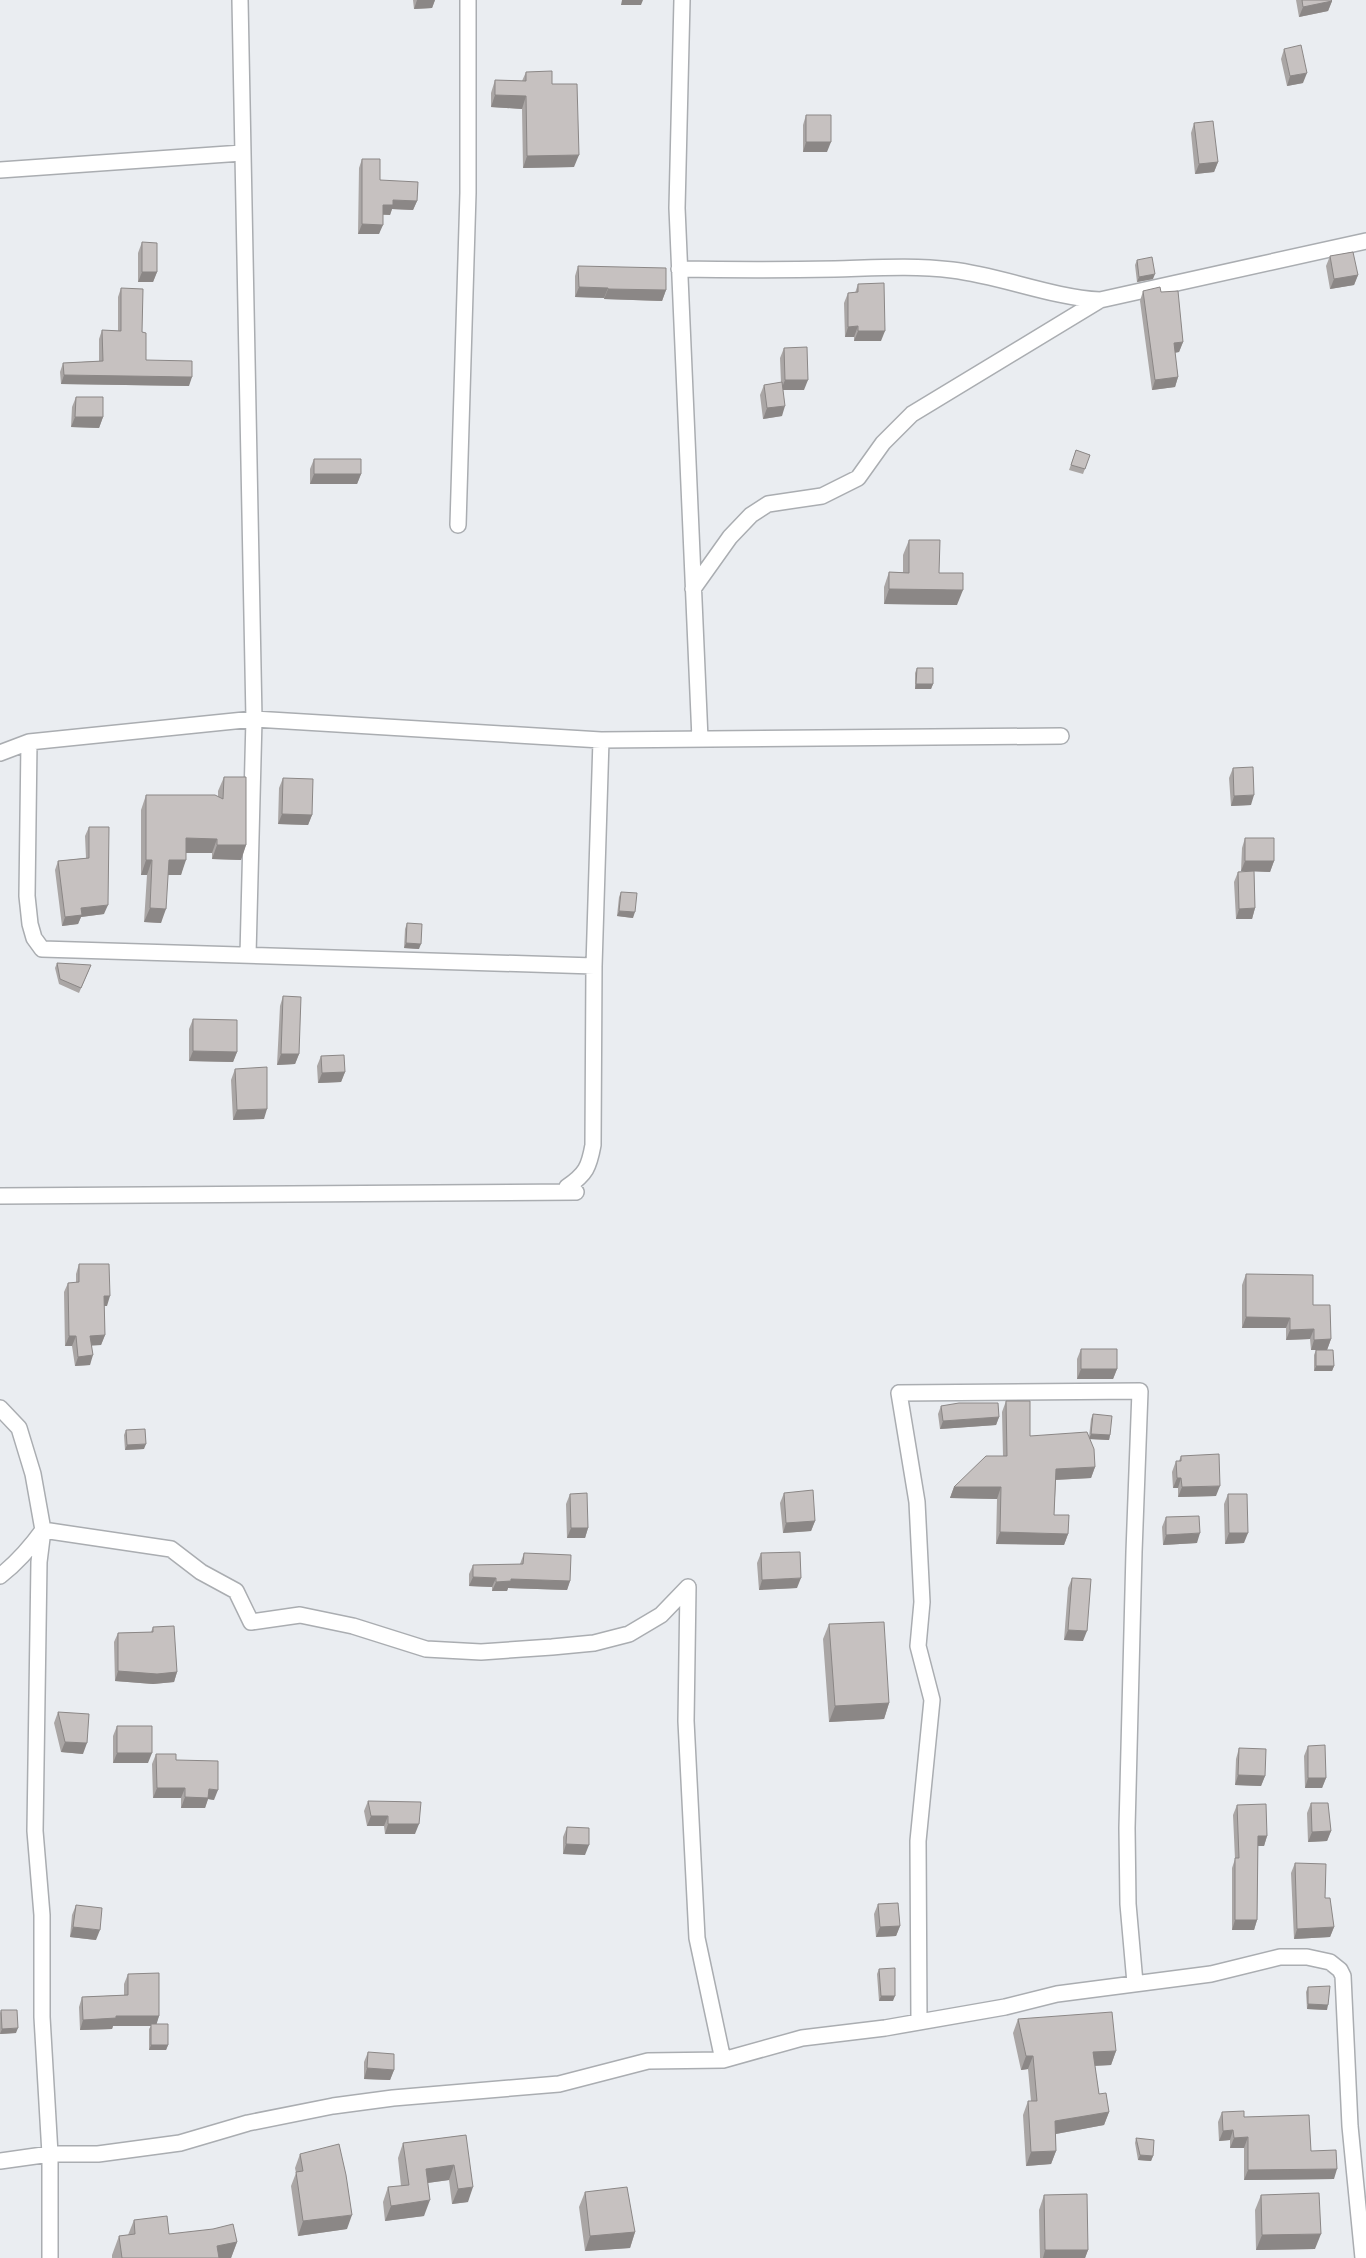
<svg xmlns="http://www.w3.org/2000/svg" width="1366" height="2258" viewBox="0 0 1366 2258" font-family="'PT Sans Narrow',sans-serif">
	<style>
		.lines { fill: none; stroke-linecap: round; stroke-linejoin: round }
		.street-casing { stroke: #aaadb1; stroke-width: 18 }
		.street { stroke: #fff; stroke-width: 15 }
		.wall { fill: #aaa6a5 }
		.shaded-wall { fill: #8b8786 }
		.building { fill: #c6c1c0; stroke: #8b8786 }
	</style>
	<rect width="100%" height="100%" fill="#eaedf1"/>
	<g class="lines">
		<defs>
			<path id="street" d="M240,0L254,719L248,955
				M682,0L677,208L700,739
				M0,170L242,153
				M679,269C731,270 783,270 835,269C873,268 913,265 952,270C1002,276 1050,297 1100,300L1366,241
				M458,525L468,193V0
				M693,589L730,537L751,515L768,504L822,496L858,478L883,443L912,414L1100,300
				M29,742L27,896L30,924L34,938L42,949L594,966
				M0,753L29,742L254,719L601,740L1061,736
				M576,1192L567,1187C586,1174 589,1167 593,1145L594,966L601,740
				M0,1196L576,1192
				M0,1408L19,1428L33,1474L43,1530L39,1562L35,1831L42,1915V2017L50,2154V2258
				M0,1576C18,1562 30,1548 43,1530L171,1549L201,1572L236,1591L251,1622L300,1615L353,1626L426,1649L481,1652L552,1647L594,1643L629,1634L661,1615L688,1587
				M688,1587L686,1721L697,1938L723,2060
				M919,2022L918,1841L932,1700L918,1646L922,1602L917,1502L899,1393L1140,1391L1134,1552L1127,1828L1128,1904L1135,1983
				M0,2161L50,2154H98L180,2143L248,2123L333,2106L393,2098L559,2084L648,2061L723,2060L802,2038L885,2028L1005,2007L1057,1994L1211,1974L1280,1957H1307L1330,1962L1340,1970L1343,1976L1350,2126L1363,2258"/>
		</defs>
		<use href="#street" class="street-casing"/>
		<use href="#street" class="street"/>
	</g>
	<path class="wall" d="M413,0H435L432,8L414,9Z
		M1296,0H1331L1332,1L1328,11L1299,17Z
		M1284,49L1303,83L1287,86L1281,59Z
		M526,72L552,84L574,167L523,168L522,109L491,107V93L495,80L522,81Z
		M806,115L827,152H803V125Z
		M1194,123L1218,162L1214,172L1195,174L1191,133Z
		M362,159L380,180L417,201L413,210L392,209L390,215H383L379,234H358L359,168Z
		M142,242L157,272L153,282H138V253Z
		M1330,256L1358,275L1354,285L1330,289L1326,266Z
		M1137,260L1153,279L1137,282L1135,265Z
		M578,266L666,290L662,301L604,299V298L575,297V276Z
		M858,284L881,341H854V337H845L844,303L848,293H855Z
		M121,288L142,332L146,360L189,386L61,384L60,372L63,363L99,361V339L102,330L118,331V297Z
		M1143,291L1161,292L1183,342L1179,352L1175,353L1178,377L1175,387L1152,390L1140,301Z
		M784,348L804,390H783L782,416L763,419L760,395L764,385L781,383L780,358Z
		M76,397L103,417L99,428L71,427L72,407Z
		M1076,450L1090,455L1083,474L1069,470Z
		M314,459L361,474L357,484H310V469Z
		M909,540L957,605L884,604V587L889,572H903V555Z
		M917,668L933,684L931,689H915V673Z
		M1233,768L1251,805L1231,806L1229,778Z
		M224,777L246,845L241,860L212,859V853H186L181,875H168L161,923L144,922L147,875H141V810L146,795L218,797V791Z
		M283,778L312,815L308,825L278,824L279,788Z
		M89,827L104,914L81,917L78,924L62,926L55,870L58,861L86,858L85,836Z
		M1245,838L1274,861L1270,872L1254,871L1255,908L1252,919H1236L1234,882L1238,872L1252,871H1241L1242,848Z
		M621,892L633,918L617,916L619,897Z
		M407,923L419,949L404,948L405,929Z
		M57,963L89,970L79,993L59,984L55,968Z
		M283,996L299,1054L295,1064L277,1065L280,1006Z
		M193,1019L237,1052L233,1062L189,1061V1029Z
		M321,1056L345,1072L341,1082L318,1083L317,1066Z
		M235,1069L264,1119L233,1120L231,1080Z
		M79,1264L107,1306H104L105,1335L101,1345H92L90,1365L75,1366L72,1346H65L64,1292L68,1283H76V1274Z
		M1246,1274L1313,1305L1331,1339L1327,1350H1317L1334,1366L1332,1371H1314V1355L1316,1350H1311L1310,1339L1286,1340V1328H1242V1285Z
		M1081,1349L1117,1369L1113,1379H1077V1359Z
		M1006,1401L1030,1436L1089,1437L1091,1419L1093,1414L1110,1435L1109,1440L1090,1439L1095,1467L1091,1478L1056,1480L1054,1515L1068,1534L1064,1545L996,1544L997,1499L950,1498L954,1487L1003,1456L1002,1412Z
		M941,1406L999,1417L996,1425L940,1429L938,1414Z
		M126,1430L144,1449L125,1450L124,1435Z
		M1181,1456L1216,1496L1178,1497V1488H1173L1172,1472L1176,1461H1179Z
		M784,1493L815,1521L811,1531L783,1533L780,1503Z
		M570,1494L588,1528L585,1538H567L566,1504Z
		M1228,1494L1244,1543L1225,1544L1224,1504Z
		M1166,1517L1197,1543L1163,1545L1162,1527Z
		M524,1553L570,1581L567,1590L508,1588L507,1591H492V1587L469,1586V1574L473,1565L520,1564Z
		M761,1553L797,1588L759,1590L757,1563Z
		M1072,1578L1083,1641L1064,1640L1068,1588Z
		M829,1624L889,1703L884,1719L829,1722L823,1639Z
		M153,1627L177,1672L174,1682L153,1684L115,1681L114,1642L118,1633L151,1632Z
		M58,1712L83,1754L61,1752L54,1723Z
		M117,1726L148,1763H113V1736Z
		M1308,1746L1326,1778L1322,1788H1305L1304,1756Z
		M1239,1748L1265,1776L1261,1786L1235,1785L1236,1759Z
		M156,1754L176,1760L214,1800L208,1799L205,1808H181V1798H153L152,1764Z
		M368,1801L415,1834H385L384,1826H367L364,1811Z
		M1311,1803L1331,1831L1327,1841L1308,1842L1307,1813Z
		M1237,1805L1267,1836L1264,1846H1258L1257,1920L1254,1930H1232V1868L1235,1859L1233,1815Z
		M567,1827L585,1855L563,1854V1837Z
		M1295,1863L1325,1898L1334,1927L1330,1937L1294,1939L1291,1873Z
		M878,1904L900,1926L896,1936L876,1937L874,1914Z
		M76,1905L96,1940L70,1937L72,1915Z
		M879,1969L893,2001H879L877,1974Z
		M128,1974L159,2016L156,2024L168,2045L166,2050H149V2029L151,2026H113L112,2029L80,2030L79,2007L82,1997L124,1995V1984Z
		M1308,1987L1327,2010L1307,2009L1306,1992Z
		M1,2010L16,2033L0,2034V2013Z
		M1018,2019L1116,2051L1111,2065L1095,2066L1099,2094L1109,2112L1104,2125L1056,2134V2151L1051,2164L1026,2166L1023,2115L1028,2101H1031L1028,2069L1021,2070L1013,2033Z
		M368,2052L394,2070L390,2080L364,2079V2062Z
		M1222,2112L1244,2117L1311,2151L1334,2179L1244,2180V2148H1230V2140L1219,2141L1218,2122Z
		M466,2135L468,2202L452,2204L449,2180L427,2183L424,2216L385,2221L383,2202L388,2187L401,2186L398,2158L403,2143Z
		M1136,2138L1153,2156L1151,2161L1138,2160L1135,2143Z
		M300,2154L347,2229L298,2236L291,2186L296,2173L295,2168Z
		M585,2192L635,2232L630,2248L585,2251L579,2207Z
		M1044,2195L1088,2250L1085,2258H1040L1039,2210Z
		M1261,2195L1315,2249L1256,2250L1255,2210Z
		M134,2220L169,2234L237,2242L231,2258H112V2255L119,2236L128,2235Z"/>
	<path class="shaded-wall" d="M417,0H435L432,8L414,9Z
		M622,0H643L641,5H621Z
		M1332,1L1328,11L1299,17L1303,7Z
		M1307,73L1303,83L1287,86L1290,76Z
		M495,95L526,96L522,109L491,107Z
		M806,142H831L827,152H803Z
		M579,155L574,167L523,168L527,156Z
		M1218,162L1214,172L1195,174L1199,164Z
		M393,200L417,201L413,210L392,209L390,215L379,214L383,205Z
		M362,224L383,225L379,234H358Z
		M142,272H157L153,282H138Z
		M1155,274L1153,279L1137,282L1139,277Z
		M1358,275L1354,285L1330,289L1334,279Z
		M579,287L608,288L604,298L575,297Z
		M608,289L666,290L662,301L604,299Z
		M858,326L854,337H845L848,327Z
		M858,331H885L881,341H854Z
		M1183,342L1179,352L1170,353L1174,343Z
		M64,375L192,377L189,386L61,384Z
		M1178,377L1175,387L1152,390L1155,380Z
		M785,380H808L804,390H781Z
		M785,406L782,416L763,419L767,408Z
		M75,417H103L99,428L71,427Z
		M314,474H361L357,484H310Z
		M889,589L963,590L957,605L884,604Z
		M916,684H933L931,689H915Z
		M1254,795L1251,805L1231,806L1234,796Z
		M282,814L312,815L308,825L278,824Z
		M186,838L217,839L212,853H181Z
		M217,845H246L241,860L212,859Z
		M146,860H152L147,875H141Z
		M169,860H186L181,875H164Z
		M1245,861H1274L1270,872L1241,871Z
		M108,905L104,914L81,917L78,924L62,926L65,917L81,908Z
		M150,908L166,909L161,923L144,922Z
		M1255,908L1252,919H1236L1239,909Z
		M619,911L635,912L633,918L617,916Z
		M406,943L421,944L419,949L404,948Z
		M193,1051L237,1052L233,1062L189,1061Z
		M281,1054H299L295,1064L277,1065Z
		M345,1072L341,1082L318,1083L322,1073Z
		M267,1109L264,1119L233,1120L237,1110Z
		M104,1296H110L107,1306H100Z
		M1246,1317L1290,1318L1286,1328H1242Z
		M1314,1329L1310,1339L1286,1340L1290,1330Z
		M105,1335L101,1345L87,1346L90,1336Z
		M69,1336H76L72,1346H65Z
		M1331,1339L1327,1350H1311L1314,1340Z
		M93,1355L90,1365L75,1366L78,1357Z
		M1316,1366H1334L1332,1371H1314Z
		M1081,1369H1117L1113,1379H1077Z
		M999,1417L996,1425L940,1429L943,1421Z
		M1091,1434L1110,1435L1109,1440L1089,1439Z
		M146,1444L144,1449L125,1450L127,1445Z
		M1095,1467L1091,1478L1052,1480L1056,1469Z
		M1177,1478H1181L1178,1488H1173Z
		M1220,1486L1216,1496L1178,1497L1182,1487Z
		M954,1487H1001L997,1499L950,1498Z
		M815,1521L811,1531L783,1533L786,1523Z
		M571,1528H588L585,1538H567Z
		M1000,1532L1068,1534L1064,1545L996,1544Z
		M1200,1533L1197,1543L1163,1545L1166,1535Z
		M1229,1533H1248L1244,1543L1225,1544Z
		M473,1577L496,1578L492,1587L469,1586Z
		M801,1578L797,1588L759,1590L762,1580Z
		M511,1579L570,1581L567,1590L508,1588L507,1591H492L496,1582Z
		M1068,1630L1087,1631L1083,1641L1064,1640Z
		M118,1671L177,1672L174,1682L153,1684L115,1681Z
		M889,1703L884,1719L829,1722L835,1706Z
		M65,1742L87,1743L83,1754L61,1752Z
		M117,1753H152L148,1763H113Z
		M1238,1775L1265,1776L1261,1786L1235,1785Z
		M1308,1778H1326L1322,1788H1305Z
		M157,1788H185L181,1798H153Z
		M209,1789L218,1790L214,1800L208,1799L205,1808H181L185,1797Z
		M371,1816H388L384,1826H367Z
		M388,1824H419L415,1834H385Z
		M1331,1831L1327,1841L1308,1842L1312,1832Z
		M1258,1836H1267L1264,1846H1254Z
		M566,1844L589,1845L585,1855L563,1854Z
		M1235,1920H1257L1254,1930H1232Z
		M900,1926L896,1936L876,1937L880,1927Z
		M73,1927L100,1930L96,1940L70,1937Z
		M1334,1927L1330,1937L1294,1939L1297,1929Z
		M881,1996H895L893,2001H879Z
		M1308,2004L1328,2005L1327,2010L1307,2009Z
		M116,2016H159L156,2026L151,2024V2026H113L112,2029L80,2030L83,2020Z
		M18,2028L16,2033L0,2034L2,2029Z
		M151,2045H168L166,2050H149Z
		M1116,2051L1111,2065L1088,2066L1093,2052Z
		M1026,2056H1033L1028,2069L1021,2070Z
		M367,2068L394,2070L390,2080L364,2079Z
		M1109,2112L1104,2125L1050,2135L1055,2121Z
		M1233,2130L1230,2140L1219,2141L1223,2131Z
		M1248,2137L1244,2148H1230L1234,2138Z
		M1056,2151L1051,2164L1026,2166L1031,2152Z
		M1140,2155L1153,2156L1151,2161L1138,2160Z
		M454,2165L449,2180L420,2184L426,2169Z
		M1337,2169L1334,2179L1244,2180L1248,2170Z
		M473,2187L468,2202L452,2204L458,2189Z
		M430,2200L424,2216L385,2221L391,2206Z
		M352,2215L347,2229L298,2236L303,2221Z
		M635,2232L630,2248L585,2251L590,2236Z
		M1321,2234L1315,2249L1256,2250L1262,2235Z
		M237,2242L231,2258H213L217,2246Z
		M1045,2250H1088L1085,2258H1043Z"/>
	<path class="building" d="M1302,0H1331L1332,1L1303,7Z
		M1301,45L1307,73L1290,76L1284,49Z
		M552,71V84H577L579,155L527,156L526,96L495,95V80L526,81V72Z
		M806,115H831V142H806Z
		M1213,121L1218,162L1199,164L1194,123Z
		M362,159H380V180L418,182L417,201L393,200V205H383V225L362,224Z
		M142,242L157,243V272H142Z
		M1353,252L1358,275L1334,279L1330,256Z
		M1152,257L1155,274L1139,277L1137,260Z
		M578,266L666,268V290L608,289V288L579,287Z
		M884,283L885,331H858V326L848,327V293L858,292V284Z
		M1160,287L1161,292L1178,291L1183,342L1174,343L1178,377L1155,380L1143,291Z
		M121,288L143,289L142,332L146,333V360L192,361V377L64,375L63,363L103,361L102,330L121,331Z
		M807,347L808,380H785L784,348Z
		M782,382L785,406L767,408L764,385Z
		M76,397H103V417H75Z
		M1076,450L1090,455L1085,469L1071,465Z
		M314,459H361V474H314Z
		M909,540H940L939,573H963V590L889,589V572L909,573Z
		M917,668H933V684H916Z
		M1253,767L1254,795L1234,796L1233,768Z
		M224,777H246V845H217V839L186,838V860H169L166,909L150,908L152,860H146V795H215L223,799Z
		M283,778L313,779L312,815L282,814Z
		M89,827H109L108,905L81,908L82,915L65,917L58,861L89,858Z
		M1245,838H1274V861H1245Z
		M1254,871L1255,908L1239,909L1238,872Z
		M621,892L637,893L635,912L619,911Z
		M407,923L422,924L421,944L406,943Z
		M57,963L91,965L81,988L60,979Z
		M283,996L301,997L299,1054H281Z
		M193,1019L237,1020V1052L193,1051Z
		M344,1055L345,1072L322,1073L321,1056Z
		M267,1067V1109L237,1110L235,1069Z
		M79,1264H109L110,1296H104L105,1335L90,1336L93,1355L78,1357L76,1336H69L68,1283L79,1282Z
		M1246,1274L1313,1275V1305H1330L1331,1339L1314,1340V1329L1290,1330V1318L1246,1317Z
		M1081,1349H1117V1369H1081Z
		M1316,1350H1333L1334,1366H1316Z
		M1006,1401H1030V1436L1087,1432L1094,1449L1095,1467L1056,1469L1054,1515H1069L1068,1534L1000,1532L1001,1487H954L986,1456H1007Z
		M959,1403H998L999,1417L943,1421L941,1406Z
		M1093,1414L1112,1416L1110,1435L1091,1434Z
		M145,1429L146,1444L127,1445L126,1430Z
		M1219,1454L1220,1486L1182,1487L1181,1478H1177L1176,1461H1181V1456Z
		M813,1490L815,1521L786,1523L784,1493Z
		M587,1493L588,1528H571L570,1494Z
		M1228,1494H1247L1248,1533H1229Z
		M1199,1516L1200,1533L1166,1535V1517Z
		M800,1552L801,1578L762,1580L761,1553Z
		M524,1553L571,1555L570,1581L511,1579V1581L496,1582V1578L473,1577V1565L523,1564Z
		M1072,1578L1091,1579L1087,1631L1068,1630Z
		M884,1622L889,1703L835,1706L829,1624Z
		M174,1626L177,1672L157,1674L118,1671V1633L153,1632V1627Z
		M58,1712L89,1714L87,1743L65,1742Z
		M117,1726H152V1753H117Z
		M1325,1745L1326,1778H1308V1746Z
		M1239,1748L1266,1749L1265,1776L1238,1775Z
		M156,1754H176V1760L218,1761V1790L209,1789L208,1798L185,1797V1788H157Z
		M368,1801L421,1802L419,1824H388V1816H371Z
		M1311,1803H1328L1331,1831L1312,1832Z
		M1266,1804L1267,1836H1258L1257,1920H1235V1858H1239L1237,1805Z
		M567,1827L589,1828V1845L566,1844Z
		M1295,1863L1326,1864L1325,1898H1330L1334,1927L1297,1929Z
		M898,1903L900,1926L880,1927L878,1904Z
		M76,1905L102,1908L100,1930L73,1927Z
		M895,1968V1996H881L879,1969Z
		M159,1973V2016H116V2018L83,2020L82,1997L128,1995V1974Z
		M1330,1986L1328,2005L1308,2004V1987Z
		M1,2010H17L18,2028L2,2029Z
		M1112,2012L1116,2051L1093,2052L1099,2094L1106,2093L1109,2112L1055,2121L1056,2151L1031,2152L1028,2101H1037L1033,2056H1026L1018,2019Z
		M151,2024H168V2045H151Z
		M368,2052L394,2054V2070L367,2068Z
		M1244,2111V2117L1309,2115L1311,2151L1336,2150L1337,2169L1248,2170V2137L1234,2138L1233,2130L1223,2131L1222,2112Z
		M466,2135L473,2187L458,2189L454,2165L426,2169L430,2200L391,2206L388,2187L409,2185L403,2143Z
		M1136,2138L1154,2140L1153,2156L1140,2155Z
		M339,2144L346,2175L352,2215L303,2221L296,2172L303,2171L300,2154Z
		M627,2187L635,2232L590,2236L585,2192Z
		M1319,2193L1321,2234L1262,2235L1261,2195Z
		M1087,2194L1088,2250H1045L1044,2195Z
		M167,2216L169,2234L213,2229L233,2224L237,2242L217,2246L219,2258H122L119,2236L135,2234L134,2220Z"/>
</svg>
